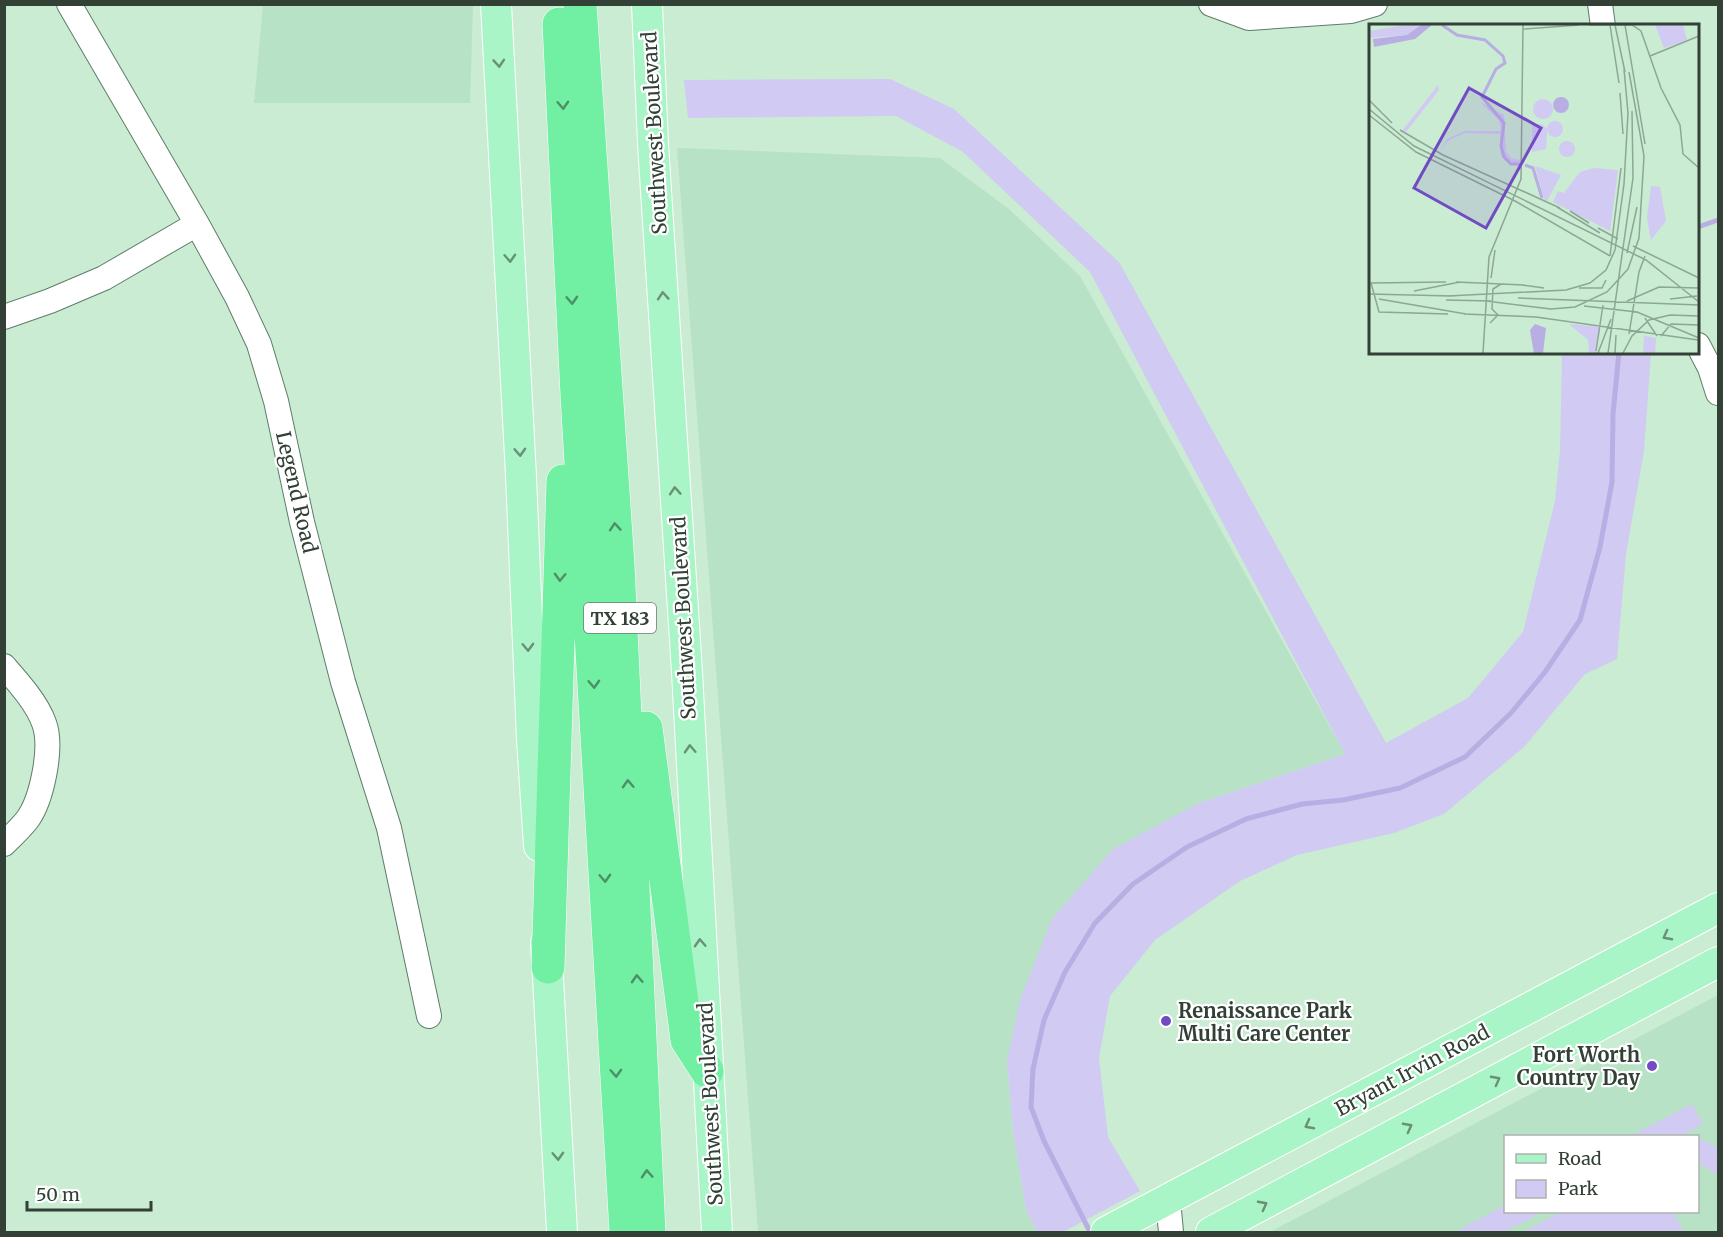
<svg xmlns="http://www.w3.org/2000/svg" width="1723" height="1237" viewBox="0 0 1723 1237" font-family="Merriweather,serif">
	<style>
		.built { fill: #b8e2c5; fill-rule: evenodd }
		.green { fill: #d1caf2 }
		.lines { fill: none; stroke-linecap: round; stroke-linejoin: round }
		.stream { stroke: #b9aee3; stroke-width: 5 }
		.minor-casing { stroke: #5e7d68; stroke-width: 26 }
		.major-casing { stroke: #fff; stroke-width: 32 }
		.highway-casing { stroke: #fff; stroke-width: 34 }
		.minor { stroke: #fff; stroke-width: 24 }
		.major { stroke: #aaf5c7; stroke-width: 30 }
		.highway { stroke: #71efa2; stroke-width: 33 }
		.oneway { stroke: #689177 }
		.oneway2 { stroke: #4e8f67 }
		.poi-dot { fill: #724bc4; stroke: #fff; stroke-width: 2 }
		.labels { text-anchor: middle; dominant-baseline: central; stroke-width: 4.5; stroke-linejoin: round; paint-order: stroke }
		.shield { fill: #fff; stroke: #707972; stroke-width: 1.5 }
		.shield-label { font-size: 18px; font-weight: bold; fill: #324036 }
		.street-label { font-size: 20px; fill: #324036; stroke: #fff }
		.poi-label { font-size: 20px; font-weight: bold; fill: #324036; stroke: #fff; text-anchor: start }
		.inset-river { fill: none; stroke: #b9aee3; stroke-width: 3 }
		.inset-road { fill: none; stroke: #8da794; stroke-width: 1.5 }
		.view { fill: #724bc4; fill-opacity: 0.15; stroke: #724bc4; stroke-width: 3 }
		.inset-edge { fill: none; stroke: #324036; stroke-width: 3 }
	</style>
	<rect width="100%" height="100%" fill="#c9ecd3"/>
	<path class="built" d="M263,5H473L470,103H254Z
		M677,148L940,158L1009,209L1080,276L1345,754L1199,803L1007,1061L1013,1131L1026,1210L1037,1232H758Z
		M1718,995V1232H1270ZM1506,1136H1698V1212H1506Z"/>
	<path class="green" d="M890,79L954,109L1119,262L1386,743L1468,698L1523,632L1555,501L1560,451L1562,353H1651L1644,451L1626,554L1617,659L1585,674L1524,747L1444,814L1394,833L1297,855L1240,881L1155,940L1110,996L1099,1058L1108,1137L1140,1191L1063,1232H1037L1026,1210L1013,1131L1007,1061L1020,1000L1052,919L1113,849L1199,803L1345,754L1090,272L963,152L896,116L688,118L684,80Z
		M1692,1104L1703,1124L1685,1134L1694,1136H1631Z
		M1698,1138L1718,1147V1175L1698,1163Z
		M1505,1205L1506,1212H1543L1504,1232H1455Z
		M1561,1212H1673L1684,1232H1523Z"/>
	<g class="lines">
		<path class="stream" d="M1698,227L1718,220
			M1090,1232L1044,1141L1031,1107L1033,1069L1044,1020L1065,972L1095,923L1133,884L1187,847L1246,819L1302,804L1343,800L1400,788L1465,757L1511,713L1545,672L1580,620L1600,547L1612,482L1613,414L1619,352"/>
		<defs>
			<path id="minor" d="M69,4L197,224L237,297L259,344L276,401L302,522L343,682L389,828L429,1016
				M1211,4L1249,18L1351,11L1375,4
				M1600,4L1603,26
				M4,317L50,301L104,278L197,224
				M1698,345L1710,368L1718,393
				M4,666C18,682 37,703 44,723C53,747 42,800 27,820C20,829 12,836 4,844
				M1168,1200L1171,1232"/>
			<path id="major" d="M496,4L521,476L532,740L539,846
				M647,4L653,144L687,672L717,1232
				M546,942L562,1232
				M1106,1232L1718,908
				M1211,1232L1718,962"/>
			<path id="highway" d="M580,4L618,565L649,1232
				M559,24L577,395L626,1232
				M646,728L687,1040L707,1071
				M548,967L563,481"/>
		</defs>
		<use href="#minor" class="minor-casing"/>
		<use href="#major" class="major-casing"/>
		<use href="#highway" class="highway-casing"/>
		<use href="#minor" class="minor"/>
		<use href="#major" class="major"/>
		<use href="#highway" class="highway"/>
	</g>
	<defs><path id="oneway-chevron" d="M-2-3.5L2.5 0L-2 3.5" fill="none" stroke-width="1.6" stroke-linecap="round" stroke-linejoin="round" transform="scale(1.5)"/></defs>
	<g class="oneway">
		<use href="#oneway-chevron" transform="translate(499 63) rotate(86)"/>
		<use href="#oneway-chevron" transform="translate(510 258) rotate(87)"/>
		<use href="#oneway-chevron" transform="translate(663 296) rotate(-94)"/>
		<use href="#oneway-chevron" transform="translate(520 452) rotate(87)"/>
		<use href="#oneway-chevron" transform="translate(675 491) rotate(-94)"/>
		<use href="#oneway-chevron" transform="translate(528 647) rotate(88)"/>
		<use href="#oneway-chevron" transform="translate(690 749) rotate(-93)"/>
		<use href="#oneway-chevron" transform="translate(1667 936) rotate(152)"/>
		<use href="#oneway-chevron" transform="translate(700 943) rotate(-93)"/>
		<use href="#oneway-chevron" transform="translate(1496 1080) rotate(-28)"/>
		<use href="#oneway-chevron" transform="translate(1309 1125) rotate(152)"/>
		<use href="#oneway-chevron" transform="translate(1408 1127) rotate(-28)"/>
		<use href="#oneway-chevron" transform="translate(558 1156) rotate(87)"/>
		<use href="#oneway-chevron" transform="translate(1263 1205) rotate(-28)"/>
	</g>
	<g class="oneway2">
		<use href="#oneway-chevron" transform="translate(563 105) rotate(87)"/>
		<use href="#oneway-chevron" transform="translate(572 300) rotate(87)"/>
		<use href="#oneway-chevron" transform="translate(615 527) rotate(-94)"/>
		<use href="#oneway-chevron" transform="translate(560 577) rotate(92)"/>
		<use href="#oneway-chevron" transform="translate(594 684) rotate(87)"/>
		<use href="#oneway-chevron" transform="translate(628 784) rotate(-93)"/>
		<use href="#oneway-chevron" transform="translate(605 878) rotate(87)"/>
		<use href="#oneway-chevron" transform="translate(637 979) rotate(-93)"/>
		<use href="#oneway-chevron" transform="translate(616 1073) rotate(87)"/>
		<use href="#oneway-chevron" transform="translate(647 1174) rotate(-93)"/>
	</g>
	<g class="poi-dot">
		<circle cx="1166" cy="1021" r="6"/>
		<circle cx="1652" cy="1066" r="6"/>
	</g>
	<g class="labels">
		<rect class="shield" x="584" y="603" width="72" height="30" rx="4.5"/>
		<g class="shield-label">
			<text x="620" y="618">TX 183</text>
		</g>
		<g class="street-label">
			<text transform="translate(654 133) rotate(-93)">Southwest Boulevard</text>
			<text transform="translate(297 492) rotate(77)">Legend Road</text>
			<text transform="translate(683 618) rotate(-93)">Southwest Boulevard</text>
			<text transform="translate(1412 1070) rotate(-28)">Bryant Irvin Road</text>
			<text transform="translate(710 1104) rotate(-93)">Southwest Boulevard</text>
		</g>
		<g class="poi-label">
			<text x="1178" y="1010">Renaissance Park<tspan x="1178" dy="23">Multi Care Center</tspan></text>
			<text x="1640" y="1054" text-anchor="end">Fort Worth<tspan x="1640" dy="23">Country Day</tspan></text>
		</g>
	</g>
	<g transform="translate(1369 24)">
		<rect width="330" height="330" fill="#c9ecd3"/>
		<path d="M36,1H52L38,11L0,14V7ZM286,1H314L318,16L295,24ZM69,61L70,66L37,108L33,107ZM164 85a10 10 0 1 1 20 0a10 10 0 1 1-20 0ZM111,78L135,91L137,127L142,134L151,136V143L132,132L131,110L96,109L80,116L71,127L78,115L96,107H132L130,96ZM178 105a8 8 0 1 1 16 0a8 8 0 1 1-16 0ZM173,100L178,105L177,125L163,128V101ZM190 125a8 8 0 1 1 16 0a8 8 0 1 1-16 0ZM166,142L192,151L178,177L175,175ZM225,144L249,146L241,207L184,178L189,167L195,169L211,148ZM282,162L291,163L297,197L282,216L278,194ZM200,300L231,303L227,329H220L219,316ZM275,312L287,314L286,329H274Z" fill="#d1caf2"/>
		<path d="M52,1H63L46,15L5,23L4,15L38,11ZM184 81a8 8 0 1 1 16 0a8 8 0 1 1-16 0ZM166,300L177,304L174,329H165L164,324L161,306Z" fill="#b9aee3"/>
		<path class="inset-river" d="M73,1L88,11L116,16L134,32L136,39L127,45L113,73L135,99L132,122L135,133L142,140H151M156,141L164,144L173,174"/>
		<path class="inset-road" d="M220,1H263L272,7L292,64L311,101L314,130L330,144M241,1L250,59M246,1L256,48M256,1L276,120M154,5L210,1M281,32L330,12M251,69L254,110M0,76L23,99M0,85L45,122L277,236L330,278M0,91L47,128L146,177L241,232M31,106L74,131L191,184M188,183L231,209M201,187L220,199M229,204L249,215M264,222L330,254M258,229L268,183M241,232L252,144M122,254L126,226M77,258L2,259L10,288L79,290M87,258L155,261M153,261L175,264M210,264H233L237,256M45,267L91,258M0,270L83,272M79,272L197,266L221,259L237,246L246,226L255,160L259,89L255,45M149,274L330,281M10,275L97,290M301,275L328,272M77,276L122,277M117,277L182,285L206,283L238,268L259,245L270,214L275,132L260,48M258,277L290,263L330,264M215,282L268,288L330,314M95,290L167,293L329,316M276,294L288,312M121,299L129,291L123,285L124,265L132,260M260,310L270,248L276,232M292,312L302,300L330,301M227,327L234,281M114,329L120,233L152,155L154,1M229,329L242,295M239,329L264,154L263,87M246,329L247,311M254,329L263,312L280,296L301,291L330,292"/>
		<path class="view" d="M100,64L172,104L117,204L45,164Z"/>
		<rect width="330" height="330" class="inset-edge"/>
	</g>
	<rect width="1723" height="1237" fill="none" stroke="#324036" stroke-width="12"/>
	<rect x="1504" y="1135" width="195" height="78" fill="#ffffff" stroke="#adb3af" stroke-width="1.5"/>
	<rect x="1516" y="1154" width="30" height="9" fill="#aaf5c7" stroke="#adb3af" stroke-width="1.5"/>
	<text x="1558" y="1165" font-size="18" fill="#324036">Road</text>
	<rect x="1516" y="1180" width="30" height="18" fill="#d1caf2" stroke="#adb3af" stroke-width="1.5"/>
	<text x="1558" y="1195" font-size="18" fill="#324036">Park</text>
	<path d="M27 1201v9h124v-9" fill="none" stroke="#324036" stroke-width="3"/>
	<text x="36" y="1201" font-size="18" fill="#324036" stroke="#ffffff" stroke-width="4.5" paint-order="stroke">50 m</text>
</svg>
